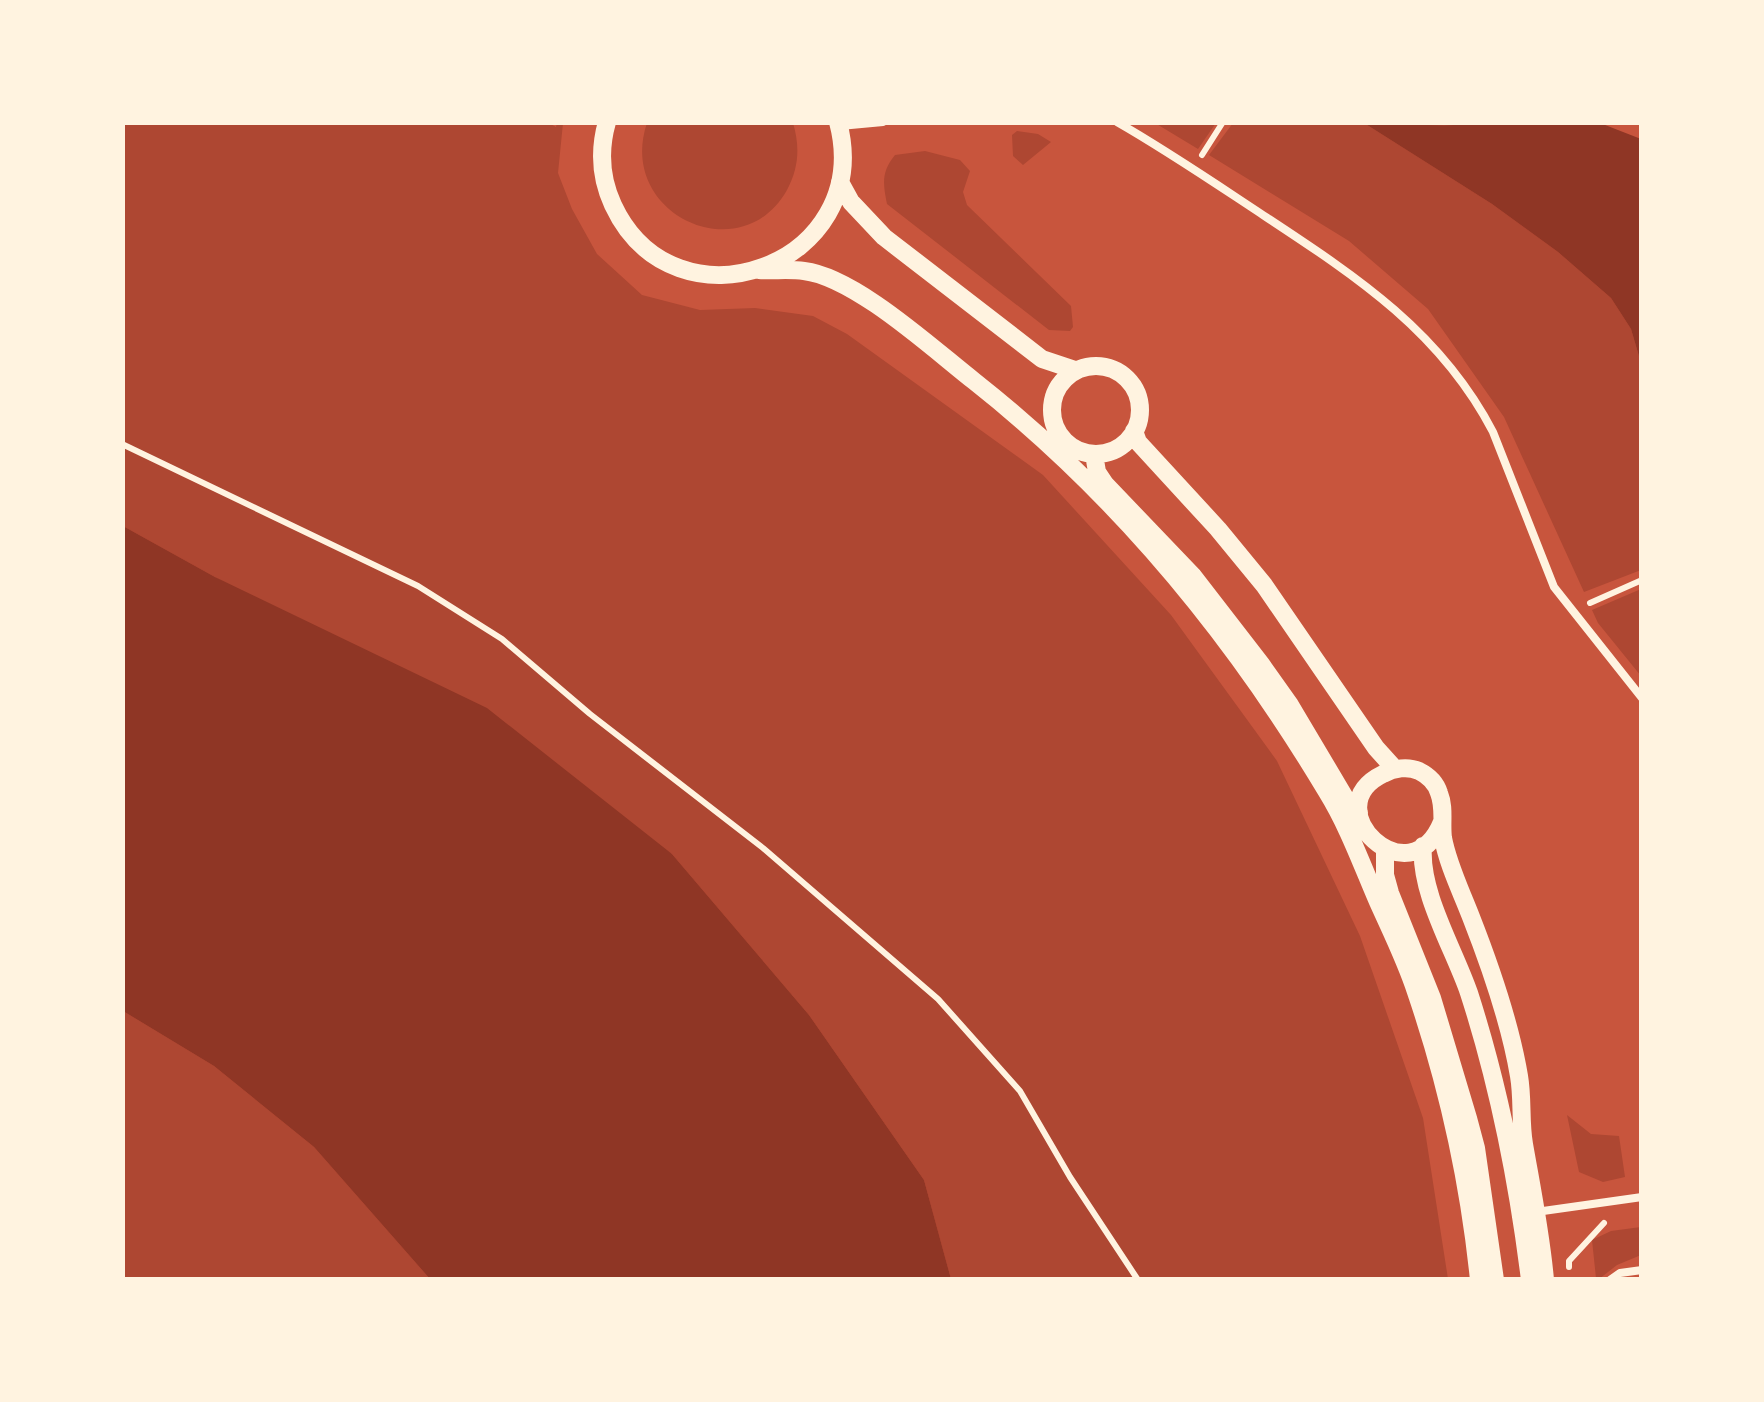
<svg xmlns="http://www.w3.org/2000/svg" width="1764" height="1402" viewBox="0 0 1764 1402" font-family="Commissioner,sans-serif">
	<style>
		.green { fill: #ae4732 }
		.water { fill: #8f3625 }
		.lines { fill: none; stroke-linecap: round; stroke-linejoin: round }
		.path { stroke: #fff3e0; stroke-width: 6 }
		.service { stroke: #fff3e0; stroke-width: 8 }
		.tertiary { stroke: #fff3e0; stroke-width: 18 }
	</style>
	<rect width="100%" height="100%" fill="#c8553d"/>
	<path class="green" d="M547,122L556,127L557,123H563L558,173L572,209L597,254L642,295L700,310L755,308L813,316L847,334L1043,475L1171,615L1277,761L1360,936L1423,1118L1448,1279H951L924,1180L809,1015L672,854L215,577L123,526V123Z
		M647,123H793C800,146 799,168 787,190C741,272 616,214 647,123Z
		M1155,123L1216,122V123L1198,149Z
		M1233,123H1364L1492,204L1558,252L1611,298L1631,329L1641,363V570L1584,592L1504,417L1428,309L1349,241L1209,155Z
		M1017,131L1038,134L1051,142L1023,165L1013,156L1012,135Z
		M925,151L960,160L970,171L963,192L967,205L1071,306L1073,327L1070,331L1049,330L887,204C883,184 881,172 895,155Z
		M1641,589V676L1598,623L1592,610Z
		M123,1011L214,1066L314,1147L430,1279H123Z
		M1567,1115L1591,1134L1619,1136L1625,1177L1603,1182L1579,1172Z
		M1641,1227V1255L1617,1265L1599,1279L1596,1278L1592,1240L1611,1231Z"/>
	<path class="water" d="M1486,122L1600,123L1641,139V363L1631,329L1611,298L1558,252L1492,204L1364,123C1405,122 1445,129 1486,122Z
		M123,526L215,577L487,708L672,854L809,1015L924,1180L951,1279H430L314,1147L214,1066L123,1011Z"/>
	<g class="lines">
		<path class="path" d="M1202,155L1223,122
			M122,444L418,586L502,639L590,714L763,848L938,999L1020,1091L1070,1177L1138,1280
			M1590,603L1642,580
			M1569,1267V1261L1604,1223"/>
		<path class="service" d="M1117,122C1166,150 1213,182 1260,213C1354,275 1440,330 1493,432L1554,587L1642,698
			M840,126L883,122
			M1536,1212L1642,1197
			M1610,1280L1620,1273L1642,1270"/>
		<path class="tertiary" d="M607,122C599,150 601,179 613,205C675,338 876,265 838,122
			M840,182L851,202L884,237L1042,359L1075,370
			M759,270C773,271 789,269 804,271C855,277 933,349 974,381C1116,493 1234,636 1327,792C1348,826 1362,865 1378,902C1391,931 1406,961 1416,992C1448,1086 1469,1181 1479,1280
			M1052 410a44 44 0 1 1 88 0a44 44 0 1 1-88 0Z
			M1134,431L1138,442L1218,529L1264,585L1376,748L1395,769
			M1094,454L1097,472L1105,484L1193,576L1261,664L1290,705L1347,801L1359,813
			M1442,822C1410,901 1313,808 1383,774C1394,768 1408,766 1419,771C1429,776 1436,783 1439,793C1445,808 1441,823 1443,838C1448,865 1461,891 1471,917C1491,968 1510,1022 1519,1076C1523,1099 1520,1122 1524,1144C1532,1190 1541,1234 1545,1280
			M1423,846C1419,892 1454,949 1469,993C1499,1086 1518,1183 1530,1280
			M1385,849V875L1390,893L1432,998L1468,1118L1476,1148L1495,1280"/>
	</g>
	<rect width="1764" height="1402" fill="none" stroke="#fff3e0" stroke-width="250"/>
</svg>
